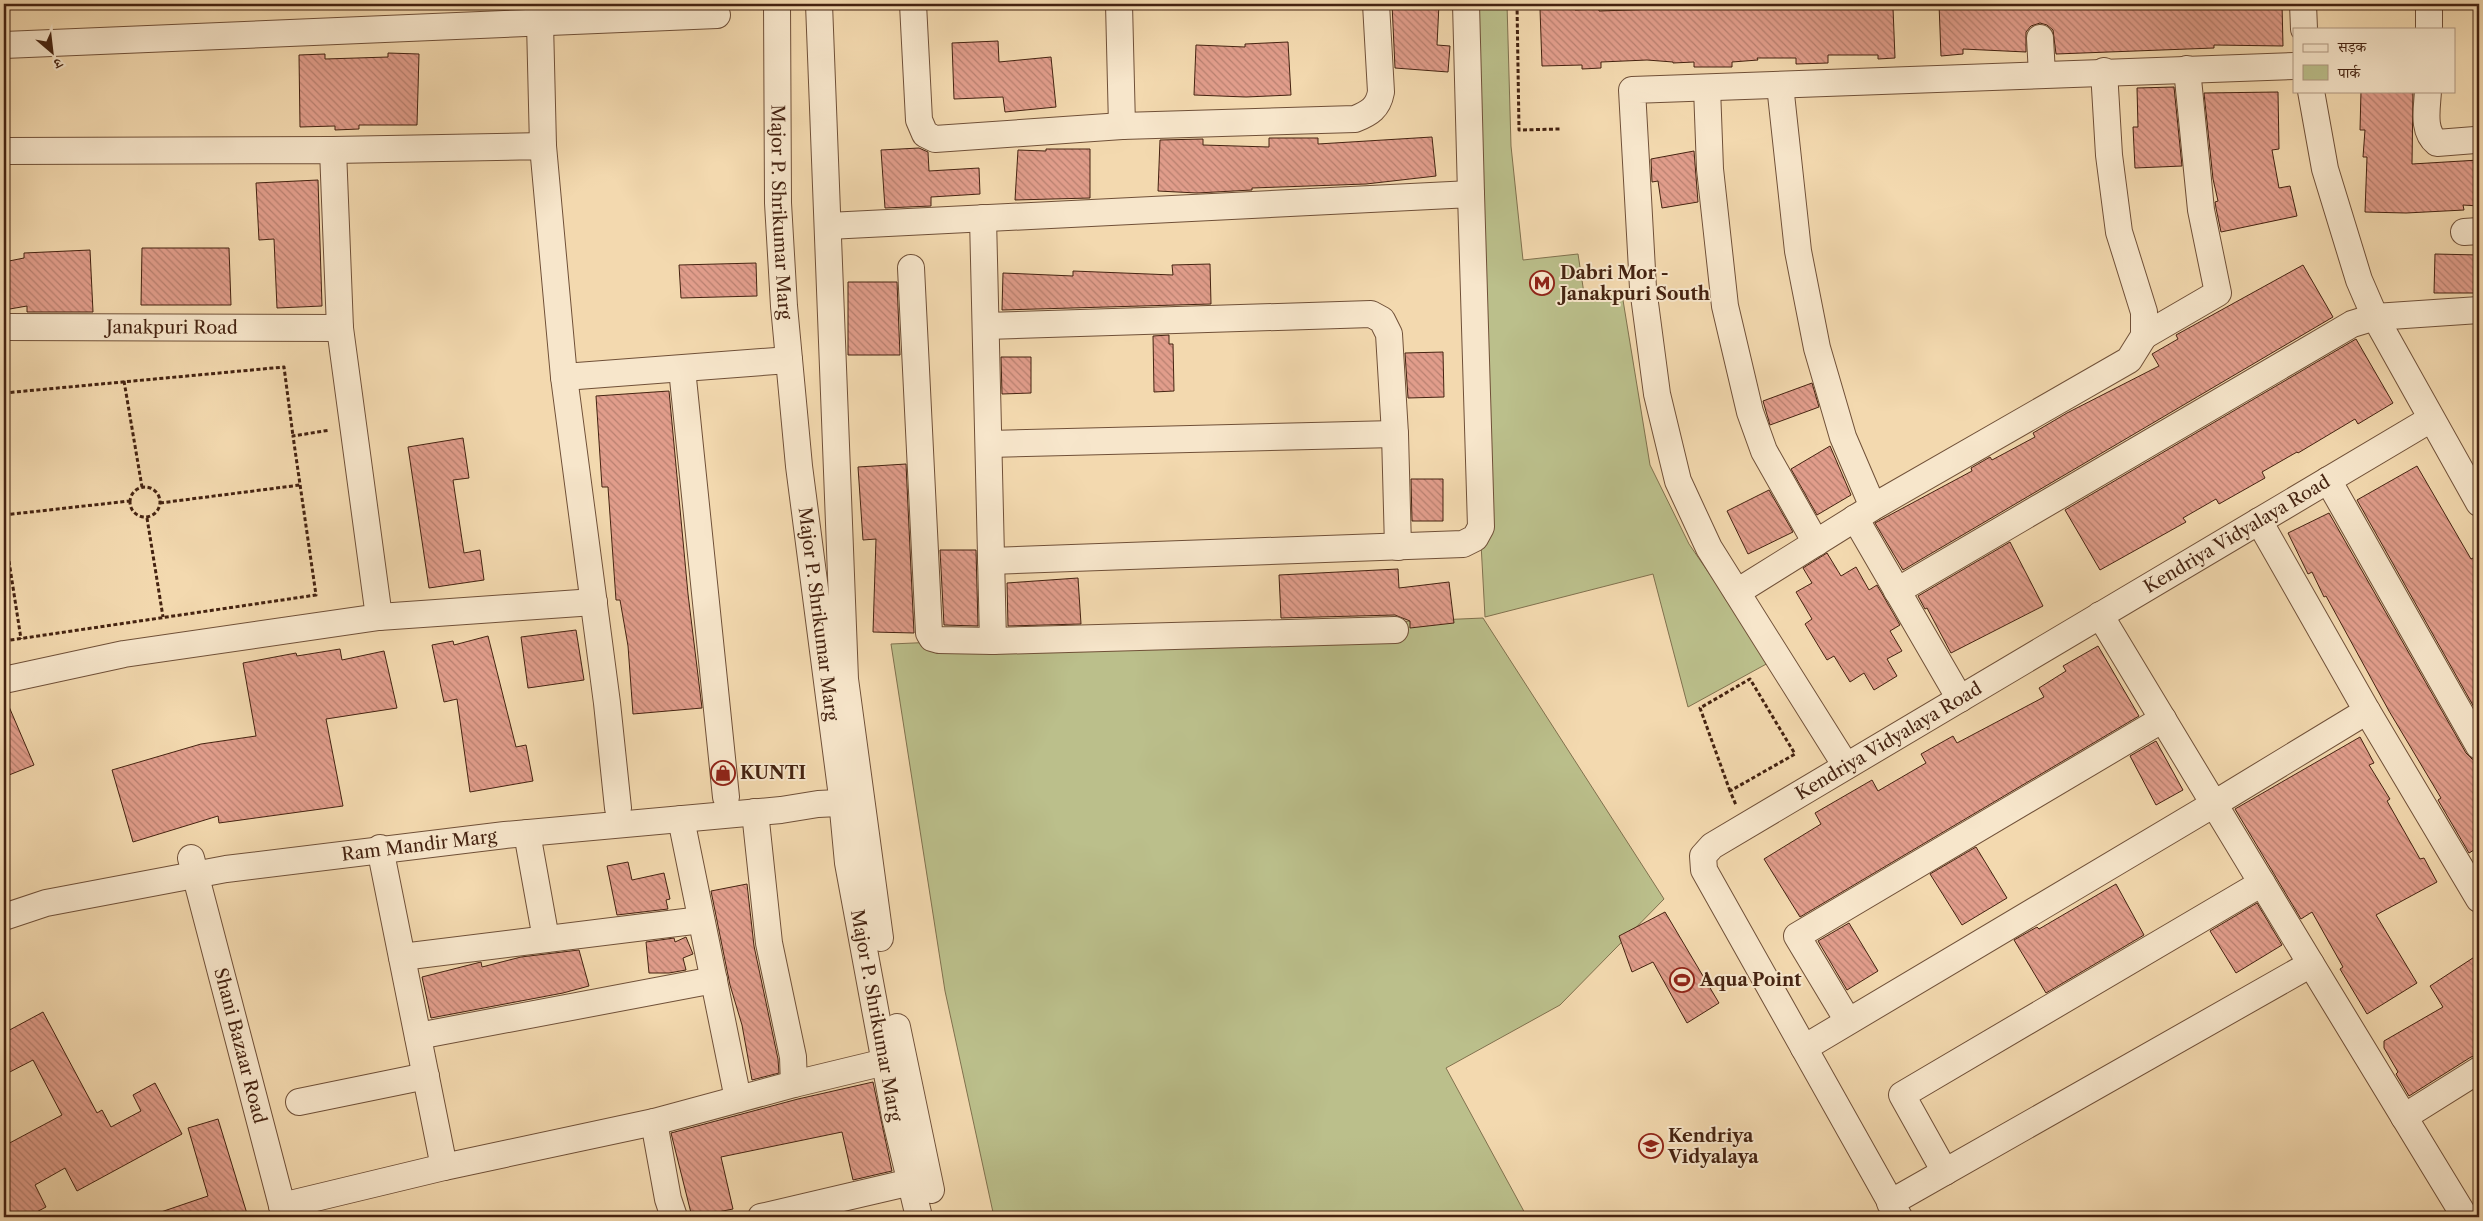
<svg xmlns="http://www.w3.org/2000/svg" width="2483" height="1221" viewBox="0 0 2483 1221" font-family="'Libre Caslon Text','Noto Serif Devanagari',serif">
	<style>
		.park { fill: #bbbf8b; stroke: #80714e }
		.building { fill: url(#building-back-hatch); stroke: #452311 }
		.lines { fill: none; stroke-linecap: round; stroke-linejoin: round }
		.minor-casing { stroke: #705038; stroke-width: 28 }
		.path { stroke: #452311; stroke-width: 3; stroke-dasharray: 4 2.5; stroke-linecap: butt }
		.minor { stroke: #f7e6cb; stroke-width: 26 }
		.labels { text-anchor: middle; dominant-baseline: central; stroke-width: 4; stroke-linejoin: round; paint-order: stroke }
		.street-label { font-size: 18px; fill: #452311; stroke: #f7e6cb }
		.poi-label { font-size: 18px; font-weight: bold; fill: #452311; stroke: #f7e6cb; text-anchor: start }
	</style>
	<defs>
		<pattern id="building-back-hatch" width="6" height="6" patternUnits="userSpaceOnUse" patternTransform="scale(1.25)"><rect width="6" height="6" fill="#e19d8b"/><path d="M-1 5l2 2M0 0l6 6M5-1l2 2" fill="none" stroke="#b88070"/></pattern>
	</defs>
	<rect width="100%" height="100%" fill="#f3d9af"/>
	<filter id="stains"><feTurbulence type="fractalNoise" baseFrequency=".004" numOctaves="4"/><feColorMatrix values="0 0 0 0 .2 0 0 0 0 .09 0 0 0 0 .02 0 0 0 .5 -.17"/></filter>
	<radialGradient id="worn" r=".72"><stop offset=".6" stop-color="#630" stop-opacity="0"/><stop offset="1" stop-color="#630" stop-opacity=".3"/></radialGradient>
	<path class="park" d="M1469,4H1507L1511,146L1523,260L1578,254L1585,300L1622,294L1650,465L1689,544L1770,662L1688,707L1653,574L1485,617L1478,488Z
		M1483,618L1664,899L1560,1005L1446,1068L1527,1217H994L945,991L891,644Z"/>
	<path class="building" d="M1392,4H1439L1437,45L1450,46L1448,72L1395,68Z
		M1737,4H1872V8H1893L1895,58L1878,59V55H1828V63L1796,64V58H1757L1758,60L1732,62V67H1694V62L1673,63V62L1647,60L1601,62V68L1582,69V65L1542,66L1540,9L1575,7V10L1599,9V11L1690,8L1737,9Z
		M1939,4H2282L2283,46L2214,45V48L2056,54L2053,30L2047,25L2040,23L2031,26L2026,32V52L1963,49V54L1941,56Z
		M998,41L999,62L1051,57L1056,107L1005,112L1003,97L954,99L952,43Z
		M1288,42L1291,95L1246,97L1194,95L1196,45L1245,47V44Z
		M388,53L419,54L417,125H359V129L335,130V126L300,127L299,55L325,54V59L388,57Z
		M2174,87L2182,166L2135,168L2133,127H2138L2137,88Z
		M2361,91H2413L2412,164L2479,160V206L2463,205L2464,210L2406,213L2365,212L2367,157H2363L2365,130H2360Z
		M2278,92L2279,149L2272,150L2279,188L2290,186L2297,216L2221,232L2216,208L2215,202L2218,201L2213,179L2204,93Z
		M1432,137L1436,176L1366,184L1252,188V190L1197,193L1158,191L1160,140L1203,139V145L1269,147V138H1318V144Z
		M919,148L928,152L929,171L979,168L980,194L931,197V206L885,208L881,150Z
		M1046,149H1090V198L1015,200L1018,150L1046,151Z
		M1694,151L1698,202L1662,208L1658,181L1652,182L1651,159Z
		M318,180L322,306L277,308L274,239L259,240L256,183Z
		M142,248H229L231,305H141Z
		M90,250L93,312H27V306L4,310V262L24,258V253Z
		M2435,254L2479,255V293H2434Z
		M756,263L757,296L681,298L679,265Z
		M1210,264L1211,304L1002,310L1003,273L1073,276V271L1173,275L1172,265Z
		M2303,265L2333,317L1903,570L1875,523L1972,471L1971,468L1990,457L1992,460L2035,437L2033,433L2067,413L2159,366L2152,354L2178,339L2176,335Z
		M848,282H897L900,355H848Z
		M1169,335V344H1173L1174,391L1154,392L1153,336Z
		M2356,339L2393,403L2358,424L2355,419L2298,453L2297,452L2262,472L2265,478L2219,504L2216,499L2183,518L2186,522L2100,570L2065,510Z
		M1443,352L1444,397L1408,398L1405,353Z
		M1001,357H1031V393L1002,394Z
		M1812,383L1819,407L1770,425L1763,401Z
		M669,391L688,594L702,708L633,714L628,646L620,600H616L608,487H602L596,396Z
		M463,438L469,478L453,480L464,553L480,550L484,580L429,588L408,447Z
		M1830,446L1851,495L1817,515L1791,469Z
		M906,464L914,633L873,632L876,539L863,540L858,467Z
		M2417,466L2471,559L2479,555V716L2357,500Z
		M1411,479H1443V521H1412Z
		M1769,490L1793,532L1748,554L1727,511Z
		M2329,513L2466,753L2472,759L2479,761V847L2469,853L2438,800L2441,798L2389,711L2326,596L2324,597L2312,572L2308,574L2288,533Z
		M2010,542L2043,606L1951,653L1927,608L1925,609L1918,596Z
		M940,550H976L978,626L944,625Z
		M1827,553L1841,576L1856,567L1869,590L1877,585L1900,625L1890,631L1902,651L1887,659L1897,676L1874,690L1864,673L1850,682L1834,656L1827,660L1805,624L1812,619L1796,592L1812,583L1803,568Z
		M1398,569L1399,588L1449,582L1454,623L1410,628V621L1395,615L1281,618L1279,575Z
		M1078,578L1081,624L1008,626L1007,583Z
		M576,630L584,680L528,688L521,637Z
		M488,636L516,747L526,745L533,781L470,792L457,699L444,702L432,645L453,641L454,645Z
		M2098,646L2139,716L1800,917L1764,859L1821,824L1815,813L1872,780L1878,791L1926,763L1921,754L1953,736L1957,743L2044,697L2039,688L2066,671L2063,666Z
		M340,649L342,660L384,651L397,708L326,719L343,806L219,823L218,816L133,842L112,770L201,744L256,736L243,663L296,653L297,656Z
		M4,695L34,765L4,777Z
		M2360,737L2374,763L2369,765L2390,799L2387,801L2420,859L2424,858L2437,882L2376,915L2417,983L2367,1014L2340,969L2343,967L2312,912L2301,919L2235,809Z
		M2156,741L2183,790L2156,805L2130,756Z
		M1976,847L2007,898L1962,925L1930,874Z
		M628,862L632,880L664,873L670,899L666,900L668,909L617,915L607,866Z
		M747,884L754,946L778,1059L779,1073L752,1080L742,1025L730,985L711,891Z
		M2116,884L2144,935L2046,993L2014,940L2037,927L2039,929Z
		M2257,903L2282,945L2236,973L2210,931Z
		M1665,912L1719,1003L1687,1023L1653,962L1632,972L1619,936Z
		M1849,923L1878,971L1847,990L1818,941Z
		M686,937L693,954L683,958L686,970L669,973H649L646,942L674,938L675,942Z
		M579,950L589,986L563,993L431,1018L422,977L481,962L482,967L521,957Z
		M2479,954V1055L2471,1057L2409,1096L2396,1074L2398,1072L2384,1048V1041L2443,1007L2430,986Z
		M43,1012L97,1113L102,1110L111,1127L141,1111L133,1095L155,1083L182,1134L77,1191L65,1168L35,1185L46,1207L27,1217H4V1146L62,1115L33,1060L4,1075V1033Z
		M873,1082L892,1171L853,1180L842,1132L721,1157L733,1209L692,1217L671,1133L798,1099Z
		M218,1119L248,1217H155V1214L208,1196L188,1128Z"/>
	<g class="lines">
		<defs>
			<g id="minor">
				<path id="s1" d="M777,4L778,203L784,306L799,466L841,789L848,863L895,1117L919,1217"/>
				<path d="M819,4L845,679L880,938"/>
				<path d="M913,4L919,120L925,134L935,139L1122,126L1355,119C1370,113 1378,108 1381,92L1376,4"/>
				<path d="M1119,4L1122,126"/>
				<path d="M1466,4L1471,194"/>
				<path d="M2303,4L2304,29"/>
				<path d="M540,23L543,146"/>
				<path d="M2429,29V4"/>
				<path d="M2040,38L2042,74"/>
				<path d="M4,45L717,15"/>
				<path d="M1780,85L1798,251L1817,348L1843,437L1873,507L2129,360L2144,336V312L2119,232L2109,155L2104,71"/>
				<path d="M1707,88L1710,169L1725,306L1750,412L1764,451L1816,543"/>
				<path d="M2311,91L2325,169L2359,280L2375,317L2479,503"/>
				<path d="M2428,91C2427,109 2422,131 2437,143L2475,140"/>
				<path d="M333,150L543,146L564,377L789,360"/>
				<path d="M4,151L333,150L340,328L379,617L124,654L4,680"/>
				<path d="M983,218L993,641"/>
				<path d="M828,226L1471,194L1481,527L1475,538L1463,544L991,561"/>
				<path d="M2464,232L2479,231"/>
				<path d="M911,268L929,633L932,638L939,640L993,641L1395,630"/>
				<path d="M986,326L1371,314L1382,320L1389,334L1395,434L1398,547"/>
				<path id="s2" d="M4,327L340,328"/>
				<path d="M2144,336L2218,293L2201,210L2187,69"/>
				<path d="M682,369L726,797"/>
				<path d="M564,377L607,703L618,808"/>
				<path d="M989,444L1395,434"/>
				<path d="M2328,480L2479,746"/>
				<path d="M1855,518L1960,699"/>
				<path d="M1897,591L2352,324L2375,317L2479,310"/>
				<path d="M1737,592L1870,509"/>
				<path d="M2100,615L2214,804L2367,711L2259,521"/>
				<path d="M379,617L594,602"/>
				<path d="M2367,711L2479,899"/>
				<path d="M1846,766L1709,548L1678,481L1657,394L1643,288L1632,90L2294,66"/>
				<path d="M755,812L769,943L793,1057L794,1084"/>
				<path d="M681,819L738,1099"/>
				<path d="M527,833L546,939"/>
				<path id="s3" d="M191,858L285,1217"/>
				<path id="s4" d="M4,917L46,903L226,869L505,835L781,810L818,804L859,802"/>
				<path d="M402,957L701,920"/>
				<path d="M2311,964L2465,1217"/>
				<path d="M1848,1021L1797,936L2163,719"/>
				<path d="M897,1027L931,1190"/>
				<path d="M418,1036L714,980"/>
				<path d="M1804,1048L2214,804L2311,964L1890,1203"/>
				<path d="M299,1102L426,1076"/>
				<path d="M2404,1117L2479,1070"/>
				<path d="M654,1122L668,1199L674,1217"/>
				<path d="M444,1167L654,1122L794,1084L885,1062"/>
				<path d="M1945,1172L1902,1095L2262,883"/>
				<path d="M282,1206L444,1167L380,848"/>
				<path d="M761,1217L911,1182"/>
				<path id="s5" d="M1899,1217L1704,870L1703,856L1712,846L2431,419"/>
			</g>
		</defs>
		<use href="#minor" class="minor-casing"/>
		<path class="path" d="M1517,4L1519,130L1560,129
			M124,381L142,487
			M4,393L284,367L293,436
			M130 502a15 15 0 1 1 30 0a15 15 0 1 1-30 0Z
			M160,503L300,485
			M4,515L129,501
			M147,518L163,617
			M4,529L21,639
			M4,641L316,595L293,436L330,430
			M1730,791L1700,708L1750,679L1795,754L1730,791L1736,805"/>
		<use href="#minor" class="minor"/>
	</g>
	<defs>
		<symbol id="metro-ring" viewBox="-11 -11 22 22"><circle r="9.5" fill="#f7e6cb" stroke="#8f2418" stroke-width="1.5"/><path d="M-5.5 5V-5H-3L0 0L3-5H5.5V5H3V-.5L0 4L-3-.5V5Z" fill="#8f2418"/></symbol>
		<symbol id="shop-ring" viewBox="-11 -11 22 22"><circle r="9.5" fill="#f7e6cb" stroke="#8f2418" stroke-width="1.5"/><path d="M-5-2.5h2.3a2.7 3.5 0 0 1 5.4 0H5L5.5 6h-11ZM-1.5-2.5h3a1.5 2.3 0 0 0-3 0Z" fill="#8f2418"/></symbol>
		<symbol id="stadium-ring" viewBox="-11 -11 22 22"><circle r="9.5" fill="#f7e6cb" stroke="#8f2418" stroke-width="1.5"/><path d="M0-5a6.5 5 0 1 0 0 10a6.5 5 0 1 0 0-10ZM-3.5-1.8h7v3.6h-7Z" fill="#8f2418"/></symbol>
		<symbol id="school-ring" viewBox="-11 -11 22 22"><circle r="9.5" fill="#f7e6cb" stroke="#8f2418" stroke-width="1.5"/><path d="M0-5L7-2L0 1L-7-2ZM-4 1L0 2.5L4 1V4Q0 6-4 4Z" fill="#8f2418"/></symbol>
	</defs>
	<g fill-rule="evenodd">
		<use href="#metro-ring" x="1528" y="269" width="28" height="28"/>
		<use href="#shop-ring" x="709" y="759" width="28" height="28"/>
		<use href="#stadium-ring" x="1668" y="966" width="28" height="28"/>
		<use href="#school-ring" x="1637" y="1132" width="28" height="28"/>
	</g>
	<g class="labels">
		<g class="street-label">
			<text stroke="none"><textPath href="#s1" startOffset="208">Major P. Shrikumar Marg</textPath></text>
			<text stroke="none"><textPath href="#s2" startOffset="168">Janakpuri Road</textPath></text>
			<text stroke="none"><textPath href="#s5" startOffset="1036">Kendriya Vidyalaya Road</textPath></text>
			<text stroke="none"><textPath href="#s1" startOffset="612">Major P. Shrikumar Marg</textPath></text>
			<text stroke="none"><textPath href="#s5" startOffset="631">Kendriya Vidyalaya Road</textPath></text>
			<text stroke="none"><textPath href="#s4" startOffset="422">Ram Mandir Marg</textPath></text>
			<text stroke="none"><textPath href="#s1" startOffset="1018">Major P. Shrikumar Marg</textPath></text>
			<text stroke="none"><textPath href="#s3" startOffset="194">Shani Bazaar Road</textPath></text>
		</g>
		<g class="poi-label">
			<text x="1560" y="273">Dabri Mor -<tspan x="1560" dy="21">Janakpuri South</tspan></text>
			<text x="740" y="773">KUNTI</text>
			<text x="1700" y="980">Aqua Point</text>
			<text x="1668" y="1136">Kendriya<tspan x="1668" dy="21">Vidyalaya</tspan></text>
		</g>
	</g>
	<rect width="2483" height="1221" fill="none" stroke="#f3d9af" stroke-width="20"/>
	<rect x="5" y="5" width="2473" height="1211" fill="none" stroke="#452311" stroke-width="2.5"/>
	<rect x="10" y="10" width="2463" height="1201" fill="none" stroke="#452311"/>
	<rect x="2293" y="28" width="162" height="65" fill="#f7e6cb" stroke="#b09881"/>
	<rect x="2303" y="44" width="25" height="8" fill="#f7e6cb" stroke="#b09881"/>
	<text x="2338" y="52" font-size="15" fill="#452311">सड़क</text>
	<rect x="2303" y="65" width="25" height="15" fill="#bbbf8b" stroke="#b09881"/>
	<text x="2338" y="78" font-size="15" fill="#452311">पार्क</text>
	<g transform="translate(52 52) rotate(152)" stroke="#f7e6cb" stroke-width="4" paint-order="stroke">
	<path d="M0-4L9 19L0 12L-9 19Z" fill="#452311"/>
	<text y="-8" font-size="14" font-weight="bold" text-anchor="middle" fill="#452311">उ</text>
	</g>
	<rect width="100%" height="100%" filter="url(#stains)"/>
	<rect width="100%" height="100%" fill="url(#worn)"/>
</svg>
